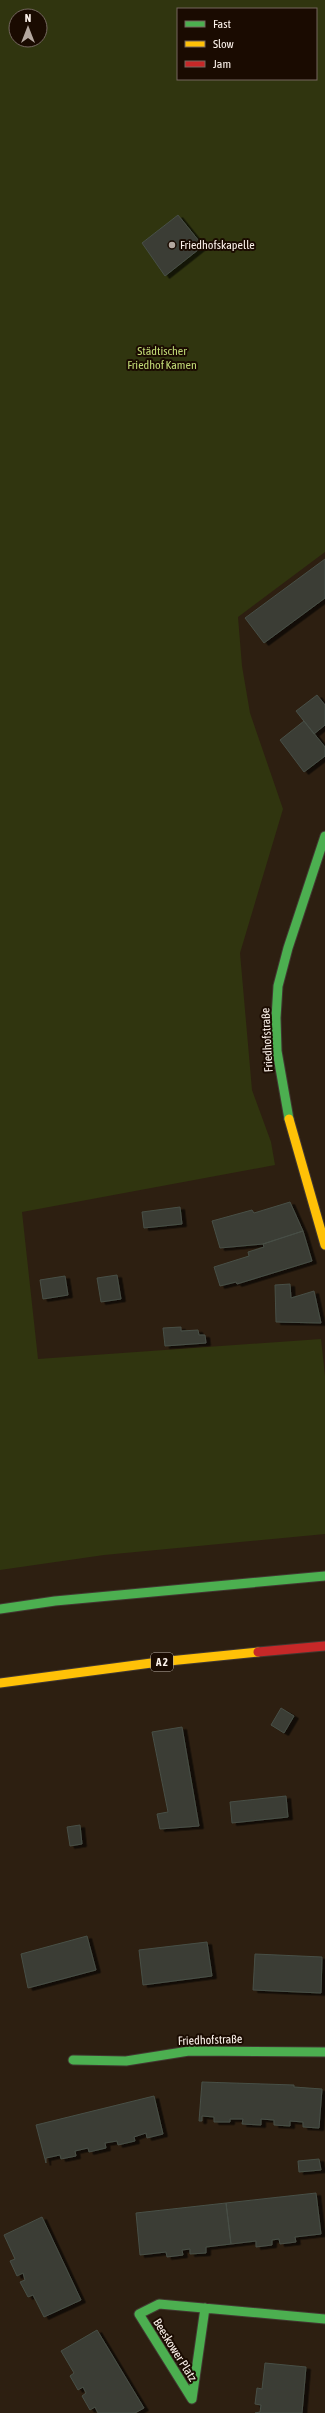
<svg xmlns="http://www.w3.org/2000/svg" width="325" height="2413" viewBox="0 0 325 2413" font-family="'Asap Condensed',sans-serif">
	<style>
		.green { fill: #30350f; fill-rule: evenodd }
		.building { fill: #3a3d36; stroke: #484f46; filter: url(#shadow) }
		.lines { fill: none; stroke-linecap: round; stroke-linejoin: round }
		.fast-casing { stroke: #423831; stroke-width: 11 }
		.slow-casing { stroke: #423831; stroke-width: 11 }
		.jam-casing { stroke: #423831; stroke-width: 11 }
		.fast { stroke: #4caf50; stroke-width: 9 }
		.slow { stroke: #ffc107; stroke-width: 9 }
		.jam { stroke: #c62828; stroke-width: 9 }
		.poi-dot { fill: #b4a89f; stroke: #1a0b01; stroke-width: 1.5 }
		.labels { text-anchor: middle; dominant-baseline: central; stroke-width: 4; stroke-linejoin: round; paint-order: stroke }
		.shield { fill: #1a0b01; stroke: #b8ada5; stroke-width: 1 }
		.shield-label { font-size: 11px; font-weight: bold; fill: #fcf2eb }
		.poi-label { font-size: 12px; fill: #fcf2eb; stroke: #1a0b01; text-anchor: start }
		.park-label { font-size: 12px; fill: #c0d975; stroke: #1a0b01 }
		.street-label { font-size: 12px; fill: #fcf2eb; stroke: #1a0b01 }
	</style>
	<defs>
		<filter id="shadow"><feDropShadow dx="4.5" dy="2.5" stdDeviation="0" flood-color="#0009"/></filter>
	</defs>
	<rect width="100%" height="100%" fill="#2d1f11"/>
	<path class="green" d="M0,0H325V552L238,617L242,666L250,713L283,809L240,953L252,1090L271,1142L275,1165L22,1212L38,1359L321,1339L325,1376V1534L104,1555L0,1570ZM178,9H316V79H178ZM16,16H40V40H16Z"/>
	<path class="building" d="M178,215L203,246L165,276L142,243Z
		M325,559V598L264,643L245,618Z
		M317,695L325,705V725L314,734L296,711Z
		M304,721L325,747V756L304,772L280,740Z
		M290,1202L303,1231L263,1244L220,1248L212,1221L252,1210L254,1213Z
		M180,1207L182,1224L144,1228L142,1212Z
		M303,1231L312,1261L237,1284L236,1282L220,1286L214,1267L249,1256L248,1252L264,1247L263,1244Z
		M117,1275L121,1299L101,1302L97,1278Z
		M65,1276L68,1295L43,1299L40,1280Z
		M290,1284L291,1298L314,1291L321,1323L276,1322L275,1285Z
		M181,1327V1331L198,1330L199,1335H205L206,1343L165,1346L163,1328Z
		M281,1708L294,1716L284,1733L271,1725Z
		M182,1727L199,1826L160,1829L157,1814L168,1812L152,1732Z
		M286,1796L288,1817L232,1823L230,1802Z
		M80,1825L82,1844L70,1846L67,1827Z
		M87,1936L96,1970L28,1988L21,1954Z
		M207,1942L212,1976L143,1985L139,1950Z
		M255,1954L322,1957L321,1993L253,1990Z
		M202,2082L294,2085V2087L322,2089L319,2128L303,2127V2122L290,2121V2126L274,2125V2120L261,2119V2125L242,2124L243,2119H230V2122H214V2117L202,2116V2121H199Z
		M154,2096L163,2134L147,2138L146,2133L134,2137L135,2141L118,2145L117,2141L105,2143L106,2148L89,2152L88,2148L75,2151L76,2156L61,2159L60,2155L46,2158V2163L36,2125Z
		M319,2159L321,2170L299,2172L298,2161Z
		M316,2193L321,2234L295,2237L296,2242L280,2244L279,2239L272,2240V2245L256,2247V2241L231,2244L226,2203Z
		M226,2203L231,2244L206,2247V2253L190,2254V2249L182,2250L183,2255L167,2257L166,2252L140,2255L136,2213Z
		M42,2217L81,2300L44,2317L33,2295L28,2297L20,2282L25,2280L23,2273L17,2276L10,2261L15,2259L4,2235Z
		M97,2330L144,2408L135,2413H98L95,2407L90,2410L82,2396L86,2393L83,2387L78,2390L70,2376L74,2373L61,2351Z
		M265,2363L306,2367L302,2413H255L260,2412L261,2405L255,2404L257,2388L262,2389Z"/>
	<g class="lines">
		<defs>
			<path id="fast" d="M289,1119L277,1051L276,1018L278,986L288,948L325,836
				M0,1609L55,1601L325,1576
				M73,2060L126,2061L189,2051L325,2052
				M205,2308L192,2399L139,2314L159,2304L325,2319"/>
			<path id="slow" d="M289,1119L325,1245
				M0,1683L159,1662L258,1652"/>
			<path id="jam" d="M258,1652L325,1646"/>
		</defs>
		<use href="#fast" class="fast-casing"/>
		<use href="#slow" class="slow-casing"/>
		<use href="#jam" class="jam-casing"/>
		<use href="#fast" class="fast"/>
		<use href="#slow" class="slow"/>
		<use href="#jam" class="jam"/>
	</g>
	<circle class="poi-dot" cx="172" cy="245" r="4"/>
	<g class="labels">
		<rect class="shield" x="151" y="1653" width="22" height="18" rx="3"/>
		<g class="shield-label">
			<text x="162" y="1662">A 2</text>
		</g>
		<g class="poi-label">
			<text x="180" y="245">Friedhofskapelle</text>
		</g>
		<g class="park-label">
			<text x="162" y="351">Städtischer<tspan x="162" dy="14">Friedhof Kamen</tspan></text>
		</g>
		<g class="street-label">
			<text transform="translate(267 1040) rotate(-93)">Friedhofstraße</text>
			<text transform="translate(210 2040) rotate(-2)">Friedhofstraße</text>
			<text transform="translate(175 2350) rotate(58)">Beeskower Platz</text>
		</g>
	</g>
	<rect x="177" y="8" width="140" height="72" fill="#1a0b01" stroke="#74675f"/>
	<rect x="185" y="21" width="20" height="6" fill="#4caf50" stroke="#74675f"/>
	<text x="213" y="28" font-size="12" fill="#fcf2eb">Fast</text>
	<rect x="185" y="41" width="20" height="6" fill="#ffc107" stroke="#74675f"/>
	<text x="213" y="48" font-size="12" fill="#fcf2eb">Slow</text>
	<rect x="185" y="61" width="20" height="6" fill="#c62828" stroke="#74675f"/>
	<text x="213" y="68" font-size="12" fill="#fcf2eb">Jam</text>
	<g transform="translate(28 28)"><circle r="19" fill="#1a0b01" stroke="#74675f"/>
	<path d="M0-3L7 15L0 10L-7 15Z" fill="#b4a89f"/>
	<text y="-6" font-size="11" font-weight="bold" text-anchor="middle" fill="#fcf2eb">N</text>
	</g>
</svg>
